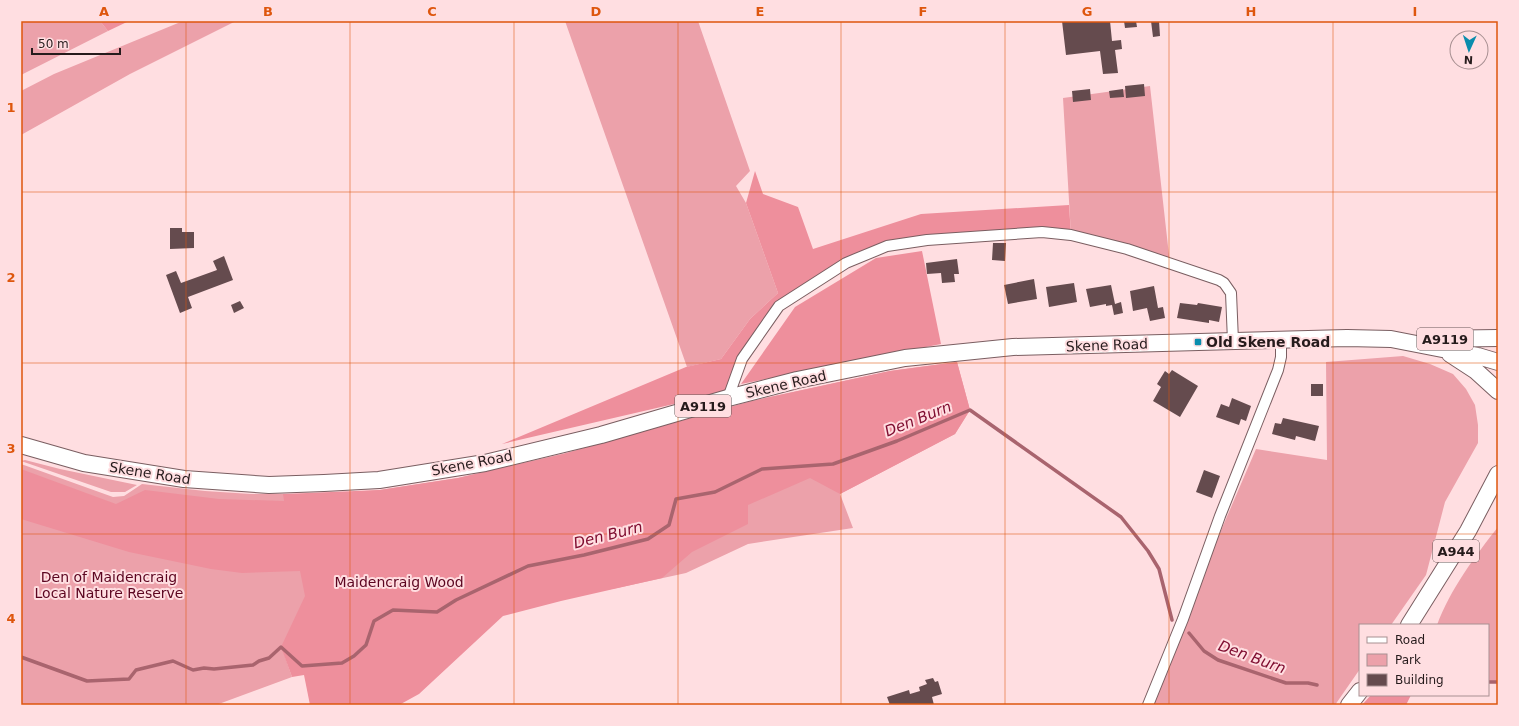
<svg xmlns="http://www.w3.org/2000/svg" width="1519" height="726" viewBox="0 0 1519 726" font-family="'DejaVu Sans',sans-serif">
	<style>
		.green { fill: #eca1aa }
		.forest { fill: #ee8f9c }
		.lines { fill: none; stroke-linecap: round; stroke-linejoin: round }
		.stream { stroke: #a9646e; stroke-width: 3.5 }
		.building { fill: #654b4e }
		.minor-casing { stroke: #7a5e61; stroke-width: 12 }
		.primary-casing { stroke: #7a5e61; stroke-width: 18 }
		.minor { stroke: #fff; stroke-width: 10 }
		.primary { stroke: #fff; stroke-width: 16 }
		.grid { fill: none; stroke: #de560d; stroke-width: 1; stroke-opacity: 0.55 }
		.poi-dot { fill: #0a8dad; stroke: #ffdee1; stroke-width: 1.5 }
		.labels { text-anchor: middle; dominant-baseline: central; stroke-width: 4; stroke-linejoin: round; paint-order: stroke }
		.shield { fill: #ffdee1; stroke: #675657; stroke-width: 1 }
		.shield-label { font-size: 13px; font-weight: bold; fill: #261b1c }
		.poi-label { font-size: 14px; font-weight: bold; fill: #261b1c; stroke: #ffdee1; text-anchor: start }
		.street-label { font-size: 14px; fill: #261b1c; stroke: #ffdee1 }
		.park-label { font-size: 14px; fill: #5c0520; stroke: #ffdee1 }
		.water-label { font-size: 15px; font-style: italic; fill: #800e31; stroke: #ffdee1 }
		.neatline { fill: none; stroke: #de560d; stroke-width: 1.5 }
		.grid-label { font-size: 13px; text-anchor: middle; font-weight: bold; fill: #de560d }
	</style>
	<rect width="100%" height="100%" fill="#ffdee1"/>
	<path class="green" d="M21,21H100L108,31L21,75Z
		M183,21H236L130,74L21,135V91L54,74Z
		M565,21H698L750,171L736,186L746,203L778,293L750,319L721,359L687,367Z
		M1150,86L1170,264L1071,235L1063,98Z
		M1403,356L1430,364L1453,374L1466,389L1475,405L1478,425V443L1445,502L1426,575L1391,625H1360V669L1335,705H1148L1183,619L1256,449L1327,460L1326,362Z
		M957,362L970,410L955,434L840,494L853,528L748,544L686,573L617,588L282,648L292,677L216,705H21V464L113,497L124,496L142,484L205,491L251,494H317L380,490L458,478L563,454L752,401L890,371Z
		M25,460L60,469L137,485L125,492H111L21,461Z
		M1498,527V682H1488V625H1437C1450,590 1475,556 1498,527Z"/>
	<path class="forest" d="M100,21H129L108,31Z
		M755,171L763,194L798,207L813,249L921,214L1069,205L1071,235L887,246L846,263L782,304L742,359L730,391L502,444L686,367L721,359L750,319L778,293L746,203Z
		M922,251L941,344L741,384L795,307L876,258Z
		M957,362L970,410L955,434L840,494L810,478L748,505V524L692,552L662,578L561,601L503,616L419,694L399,705H310L304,675L292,677L281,647L305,596L300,571L242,573L211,569L129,552L21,519V469L116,504L145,490L219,499L284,501L283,494L380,490L458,478L563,454L752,401L890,371Z
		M1371,695H1411L1406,705H1362Z"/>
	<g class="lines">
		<path class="stream" d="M1189,633L1204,651L1218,660L1286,683H1308L1317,685
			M21,657L87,681L129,679L136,670L173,661L193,670L204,668L214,669L253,665L259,661L269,658L281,647L302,666L342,663L354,656L366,645L374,621L393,610L437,612L456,600L528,566L584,555L648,539L669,525L676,499L715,492L762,469L833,464L897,441L970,410L1121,517L1148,551L1159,569L1172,620
			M1488,682H1498"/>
	</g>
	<path class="building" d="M1062,21H1110L1112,41L1121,40L1122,49L1115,50L1118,73L1103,74L1100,51L1066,55Z
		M1124,21H1136L1137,27L1125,28Z
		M1151,21H1159L1160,36L1153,37Z
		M1144,84L1145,96L1126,98L1125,86Z
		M1090,89L1091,100L1073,102L1072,91Z
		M1123,89L1124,97L1110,98L1109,91Z
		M170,228H182V232H194V248L170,249Z
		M993,243H1006L1005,261L992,260Z
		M224,256L233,280L188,297L192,308L180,313L166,275L176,271L181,283L217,270L213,261Z
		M957,259L959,274H954L955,282L942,283L941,273L927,274L926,263Z
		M1034,279L1037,299L1008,304L1004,285Z
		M1074,283L1077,302L1049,307L1046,287Z
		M1111,285L1115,304L1121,302L1123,313L1114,315L1112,305L1106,306V304L1090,307L1086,289Z
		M1154,286L1158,308L1163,307L1165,318L1150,321L1147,308L1133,311L1130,291Z
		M240,301L244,308L234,313L231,305Z
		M1180,303L1197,305L1198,303L1222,307L1219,322L1209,320V323L1177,318Z
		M1172,370L1198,386L1180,417L1153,401L1161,387L1157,384L1165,371L1169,374Z
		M1311,384H1323V396H1311Z
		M1232,398L1251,406L1246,421L1241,419L1239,425L1216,417L1221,404L1229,407Z
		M1283,418L1319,426L1315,441L1296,436L1295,440L1272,434L1275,423L1281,424Z
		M1204,470L1220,476L1212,498L1196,492Z
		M933,678L935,682L938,681L942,694L932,697L934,705H890L887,697L909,690L910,694L920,691L919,687L927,684L925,680Z"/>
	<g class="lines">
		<defs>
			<path id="minor" d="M728,398L742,359L779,306L846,263L887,246L927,240L1042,232L1071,235L1127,249L1219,280L1224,283L1231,293L1233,341
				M1148,705L1183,619L1220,516L1278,370L1281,357V340"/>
			<path id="primary" d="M1427,339L1498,338
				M1450,354L1476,371L1498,391
				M21,445L84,463L184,479L269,485L324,483L379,480L485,463L601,435L728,398L797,380L905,358L1013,347L1347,338L1391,339L1478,356L1498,362
				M1409,625L1468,531L1498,474
				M1349,705L1360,691"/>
		</defs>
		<use href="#minor" class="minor-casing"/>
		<use href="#primary" class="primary-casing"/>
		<use href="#minor" class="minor"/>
		<use href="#primary" class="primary"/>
	</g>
	<path class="grid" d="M186,21V705M350,21V705M514,21V705M678,21V705M841,21V705M1005,21V705M1169,21V705M1333,21V705M21,192H1498M21,363H1498M21,534H1498"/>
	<rect class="poi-dot" x="1194" y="338" width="8" height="8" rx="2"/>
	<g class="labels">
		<g class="shield">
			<rect x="1417" y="328" width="56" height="22" rx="3"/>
			<rect x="675" y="395" width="56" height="22" rx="3"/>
			<rect x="1433" y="540" width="46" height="22" rx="3"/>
		</g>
		<g class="shield-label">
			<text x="1445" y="339">A9119</text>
			<text x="703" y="406">A9119</text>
			<text x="1456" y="551">A944</text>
		</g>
		<g class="poi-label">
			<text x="1206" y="342">Old Skene Road</text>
		</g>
		<g class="street-label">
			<text transform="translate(1107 345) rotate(-2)">Skene Road</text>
			<text transform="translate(786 384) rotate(-13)">Skene Road</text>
			<text transform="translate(472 463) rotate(-11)">Skene Road</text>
			<text transform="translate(150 473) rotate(9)">Skene Road</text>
		</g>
		<g class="park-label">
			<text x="109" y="577">Den of Maidencraig<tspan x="109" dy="16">Local Nature Reserve</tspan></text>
			<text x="399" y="582">Maidencraig Wood</text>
		</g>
		<g class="water-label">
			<text transform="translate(918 419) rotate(-22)">Den Burn</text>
			<text transform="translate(608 535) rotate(-14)">Den Burn</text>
			<text transform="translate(1252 657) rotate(20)">Den Burn</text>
		</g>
	</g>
	<rect width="1519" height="726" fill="none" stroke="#ffdee1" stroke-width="44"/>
	<rect x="1359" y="624" width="130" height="72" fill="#ffdee1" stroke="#a89092"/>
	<rect x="1367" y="637" width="20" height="6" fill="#ffffff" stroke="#a89092"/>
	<text x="1395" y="644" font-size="12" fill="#261b1c">Road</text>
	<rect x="1367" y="654" width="20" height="12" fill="#eca1aa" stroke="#a89092"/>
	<text x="1395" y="664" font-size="12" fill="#261b1c">Park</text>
	<rect x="1367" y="674" width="20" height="12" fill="#654b4e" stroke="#a89092"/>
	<text x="1395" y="684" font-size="12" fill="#261b1c">Building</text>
	<g transform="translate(1469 50) rotate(183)"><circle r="19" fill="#ffdee1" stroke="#a89092"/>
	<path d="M0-3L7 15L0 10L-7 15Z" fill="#0a8dad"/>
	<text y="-6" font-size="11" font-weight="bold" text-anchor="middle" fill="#261b1c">N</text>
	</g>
	<path d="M32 48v6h88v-6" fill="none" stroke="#261b1c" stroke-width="2"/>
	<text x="38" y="48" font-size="12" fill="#261b1c" stroke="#ffdee1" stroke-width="3" paint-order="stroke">50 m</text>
	<rect x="22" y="22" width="1475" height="682" class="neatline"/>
	<g class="grid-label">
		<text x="104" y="16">A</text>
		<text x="268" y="16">B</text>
		<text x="432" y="16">C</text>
		<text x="596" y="16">D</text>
		<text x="760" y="16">E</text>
		<text x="923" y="16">F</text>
		<text x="1087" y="16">G</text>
		<text x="1251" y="16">H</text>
		<text x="1415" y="16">I</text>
		<text x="11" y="112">1</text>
		<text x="11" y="282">2</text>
		<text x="11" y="453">3</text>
		<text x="11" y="623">4</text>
	</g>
</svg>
